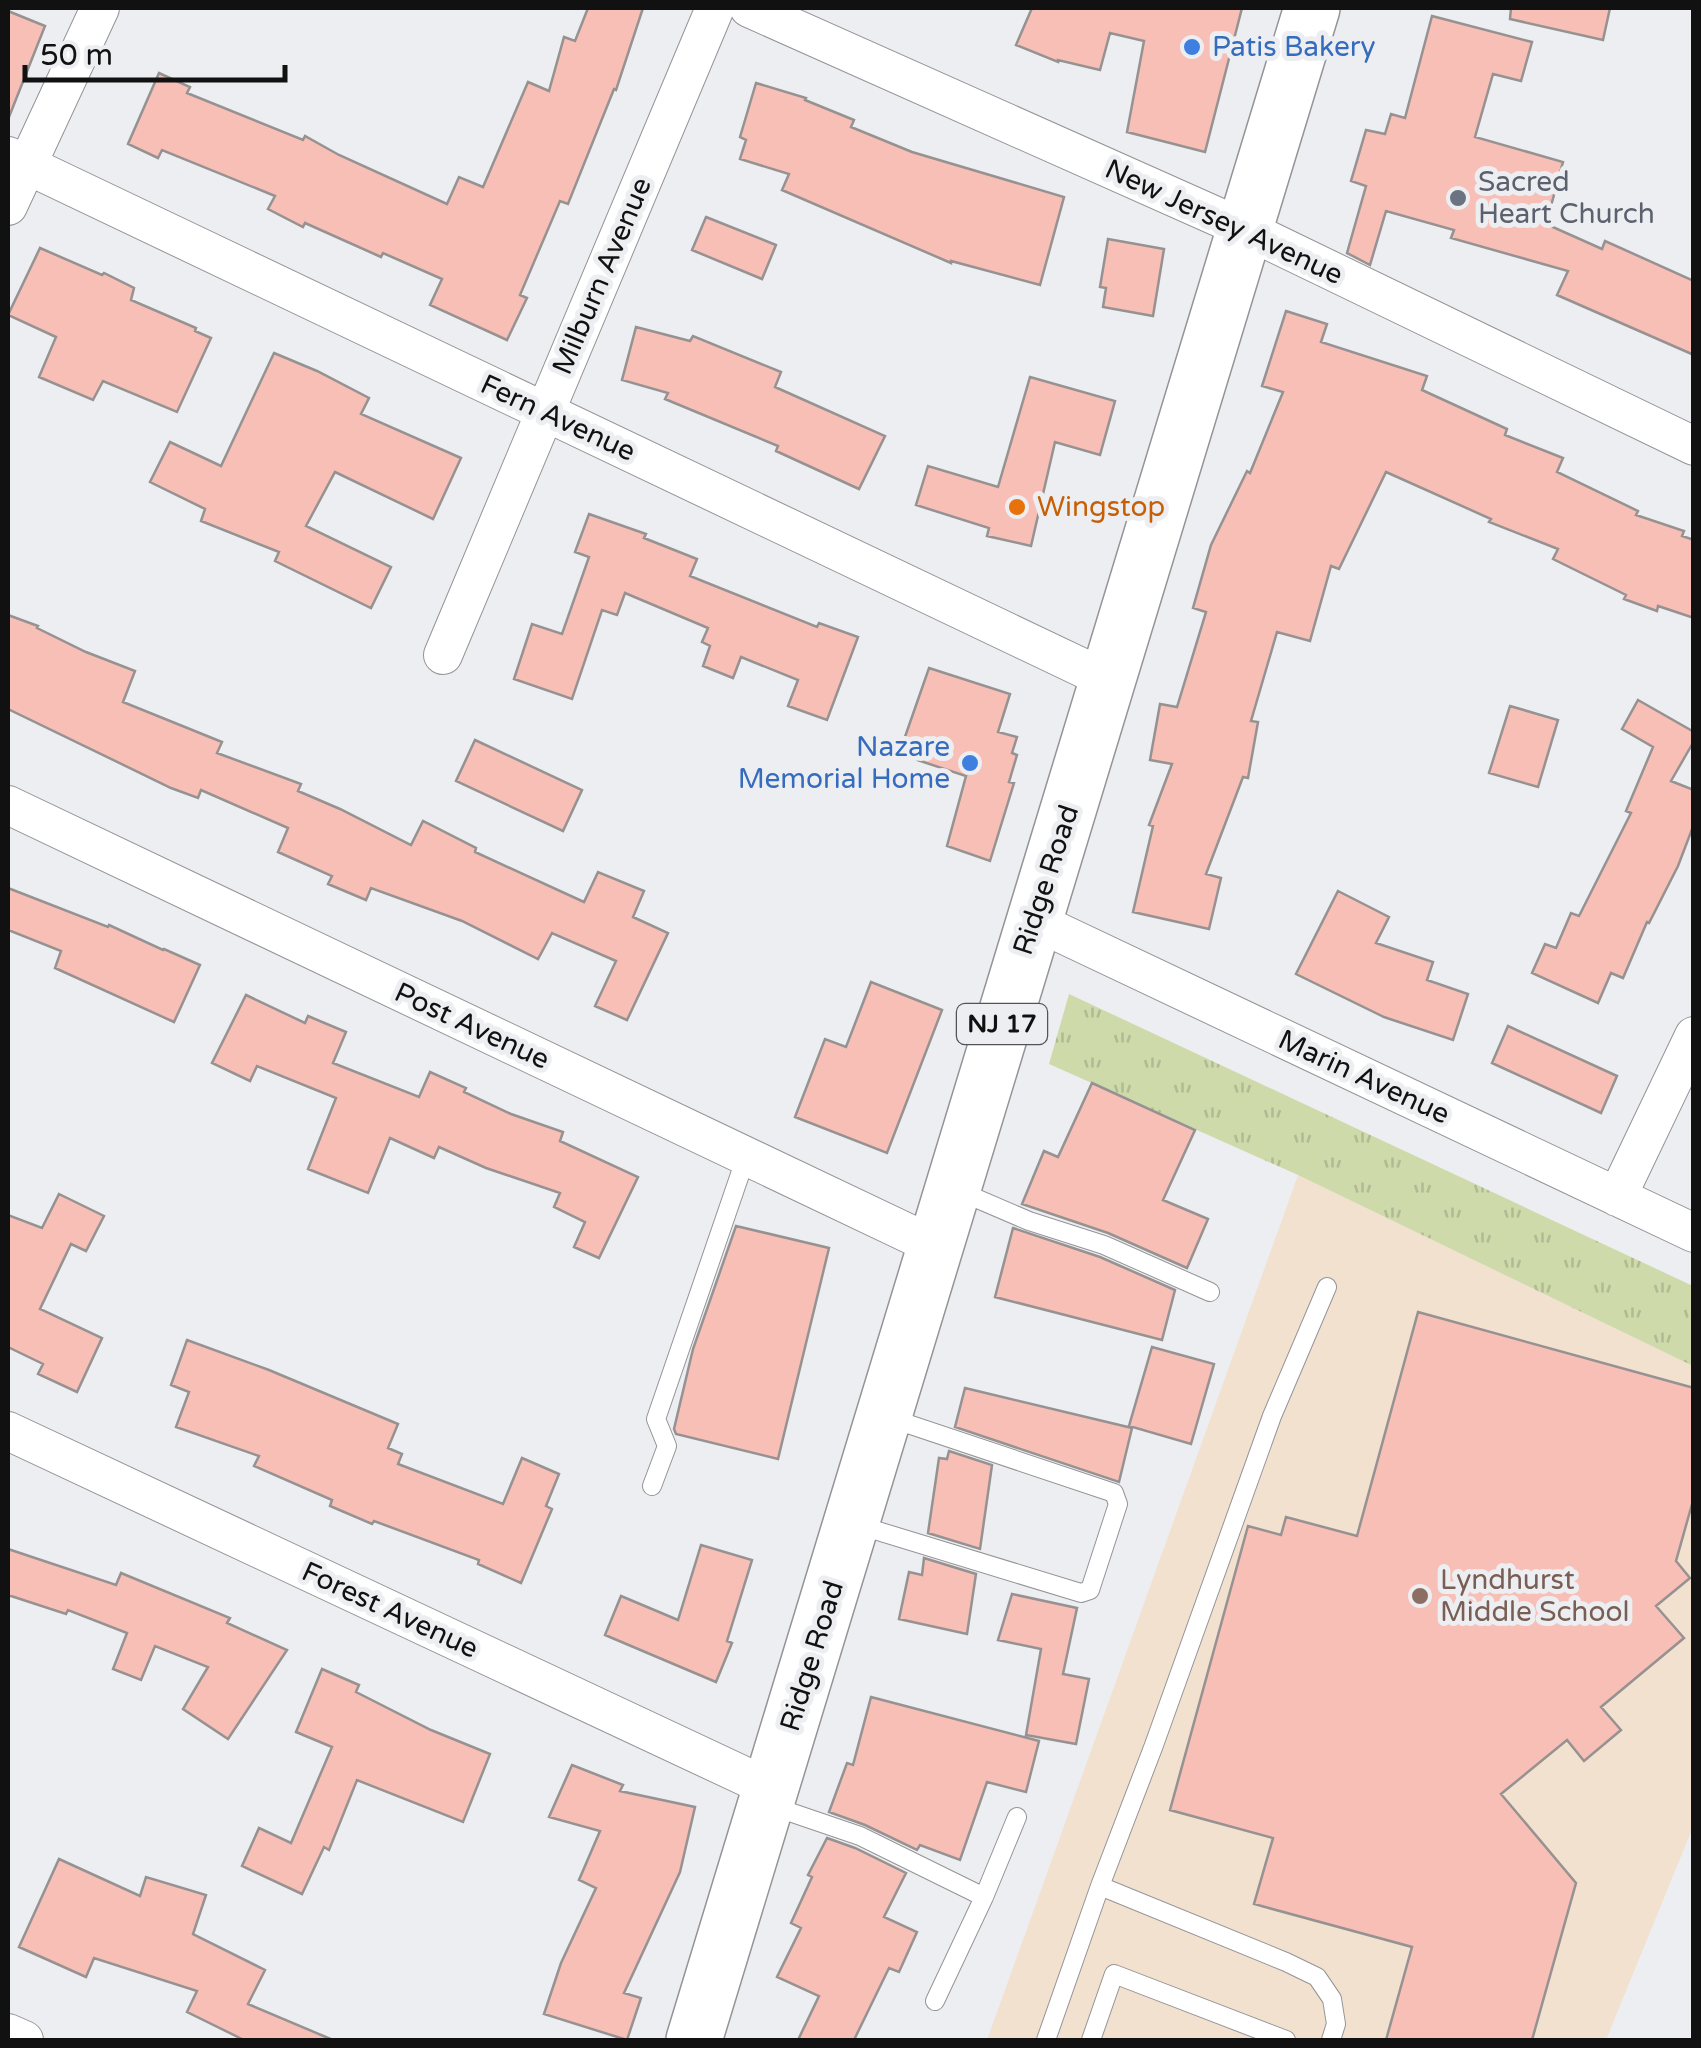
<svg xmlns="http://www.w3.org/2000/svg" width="1701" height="2048" viewBox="0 0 1701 2048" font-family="'Varela Round',sans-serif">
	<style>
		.education { fill: #f2e1cf }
		.grass { fill: url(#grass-tufts) }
		.building { fill: #f8bfb6; stroke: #969292; stroke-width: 2.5 }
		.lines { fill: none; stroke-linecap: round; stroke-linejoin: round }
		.service-casing { stroke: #949497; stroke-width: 20 }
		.minor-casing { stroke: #949497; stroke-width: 40 }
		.primary-casing { stroke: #949497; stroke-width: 58 }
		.service { stroke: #fff; stroke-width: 18 }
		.minor { stroke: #fff; stroke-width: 38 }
		.primary { stroke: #fff; stroke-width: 55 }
		.shop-dot { fill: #3f7fe0; stroke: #edeef1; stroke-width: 4 }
		.worship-dot { fill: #6b7280; stroke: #edeef1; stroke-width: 4 }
		.food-dot { fill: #e8710a; stroke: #edeef1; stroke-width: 4 }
		.education-dot { fill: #8d6e63; stroke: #edeef1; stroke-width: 4 }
		.labels { text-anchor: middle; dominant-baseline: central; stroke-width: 10; stroke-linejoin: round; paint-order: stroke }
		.shield { fill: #edeef1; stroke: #535355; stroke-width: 2.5 }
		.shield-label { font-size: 25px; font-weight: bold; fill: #111112 }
		.shop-label { font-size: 28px; fill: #366cbe; stroke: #edeef1; text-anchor: start }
		.worship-label { font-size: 28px; fill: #5b616d; stroke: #edeef1; text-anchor: start }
		.street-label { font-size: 28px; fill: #111112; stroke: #edeef1 }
		.food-label { font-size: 28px; fill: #c56008; stroke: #edeef1; text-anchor: start }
		.education-label { font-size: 28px; fill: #785e54; stroke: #edeef1; text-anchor: start }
	</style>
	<defs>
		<pattern id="grass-tufts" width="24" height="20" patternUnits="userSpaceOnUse" patternTransform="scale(2.5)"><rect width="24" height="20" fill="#cfdaab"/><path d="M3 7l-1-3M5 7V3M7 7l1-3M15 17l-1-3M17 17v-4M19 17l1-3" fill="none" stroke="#b1ba92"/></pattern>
	</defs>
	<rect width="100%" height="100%" fill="#edeef1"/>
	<path class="education" d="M1298,1175L1693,1366V1827L1606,2040H987Z"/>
	<path class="grass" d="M1069,994L1693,1286V1366L1298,1175L1049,1064Z"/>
	<path class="building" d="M588,8H643L616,90L614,89L568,204L560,201L520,295L527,298L507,340L430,305L442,279L383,253L381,257L305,223L303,227L268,209L275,196L162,150L158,158L128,144L159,73L190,87L187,93L303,140L305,136L339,155L447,204L459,177L483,187L528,82L549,91L564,37L575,41Z
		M1032,8H1242L1205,152L1127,132L1144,41L1110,33L1100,70L1058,60V62L1016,45Z
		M1511,8H1610L1603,40L1510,19Z
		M8,11L45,26L9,117H8Z
		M1432,16L1532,42L1521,81L1493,74L1475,137L1563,162L1546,224L1602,249L1605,241L1694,281V355L1557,295L1568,271L1451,238L1454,230L1386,211L1370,265L1347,253L1366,186L1351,181L1366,130L1385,134L1391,114L1405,118Z
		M756,83L806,98L805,100L854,120L851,127L912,152L1064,197L1040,285L951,261V263L782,190L789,174L740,159L746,140L740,137Z
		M706,217L776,245L762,279L692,250Z
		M1108,239L1164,249L1153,316L1103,307L1106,288L1100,287Z
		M40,248L102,275L104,273L134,288L131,300L196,328L195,331L211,338L177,412L103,381L93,400L39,377L56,337L8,315Z
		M1286,311L1327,324L1321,342L1427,376L1422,390L1507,429L1505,435L1563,458L1557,472L1638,511L1636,515L1684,531L1682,536L1694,540V618L1658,606L1657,611L1624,599L1626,595L1553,559L1558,549L1489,522L1491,519L1386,472L1339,569L1331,566L1310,641L1277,632L1251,721L1258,722L1248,778L1243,777L1206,874L1221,878L1209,929L1133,912L1153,826L1149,825L1172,764L1150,760L1160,704L1177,707L1206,612L1193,608L1211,545L1247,471L1250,473L1283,392L1262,386Z
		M636,327L690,341L693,336L781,372L775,387L885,436L859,489L776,451L778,446L665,399L668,393L622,380Z
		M274,353L317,371L369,398L361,414L461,458L433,519L335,472L306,526L391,567L371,608L275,561L279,552L201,521L205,509L150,482L170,442L221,466Z
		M1030,377L1115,401L1100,455L1055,442L1031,546L987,536L989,528L916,505L928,466L998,487Z
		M589,514L646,534L644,538L697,559L690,576L817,627L819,623L858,637L827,720L788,706L798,680L741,657L733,678L703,666L710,646L702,642L708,628L625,593L617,615L602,610L572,699L514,679L532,624L562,634L589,557L575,552Z
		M8,615L38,626L37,628L86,652L135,671L123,702L222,742L217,753L301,784L298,791L340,809L411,845L423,821L476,848L475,852L584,902L598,872L644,891L633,917L668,933L627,1020L595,1006L616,961L552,933L538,959L462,921L371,888L366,900L328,884L332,876L278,852L288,828L201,790L198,798L171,788L8,709Z
		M929,668L1010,694L998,732L1017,737L1012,753L1017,755L1009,782L1014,783L990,861L947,846L966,776L899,754Z
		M1638,700L1694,732V741L1671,781L1694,790V824L1678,866L1649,923L1647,922L1623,978L1611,973L1598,1003L1532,973L1545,944L1556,948L1571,913L1579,916L1631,813L1626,811L1653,747L1622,729Z
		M1510,706L1558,720L1538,787L1489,773Z
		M475,740L582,790L563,831L456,781Z
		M8,888L108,927L109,925L163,950L164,949L200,965L174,1022L55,968L61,951L8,930Z
		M1338,891L1389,917L1376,943L1433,962L1427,980L1468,994L1453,1040L1384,1017L1296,974Z
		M871,982L942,1010L887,1153L795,1117L825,1039L846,1047Z
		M246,995L305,1023L308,1016L346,1032L333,1063L419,1097L430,1072L466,1088L464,1092L511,1114L563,1132L560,1141L638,1177L599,1258L574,1247L585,1222L554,1207L560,1193L486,1168L439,1147L434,1158L390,1138L368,1193L308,1169L336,1098L257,1066L250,1081L212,1063Z
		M1508,1026L1617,1076L1601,1113L1492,1063Z
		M1092,1083L1195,1130L1163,1200L1208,1219L1187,1268L1108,1233L1022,1204L1044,1151L1058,1157Z
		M59,1194L104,1216L86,1251L71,1244L40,1309L102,1338L77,1392L38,1374L43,1364L8,1347V1215L42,1228Z
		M736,1226L829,1248L778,1459L676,1434L674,1429L693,1349Z
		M1013,1228L1100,1257L1175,1290L1162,1340L995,1297Z
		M1418,1312L1694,1388V1497L1676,1561L1690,1578L1656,1606L1684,1638L1601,1707L1621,1730L1584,1761L1567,1740L1501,1794L1576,1883L1532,2040H1386L1412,1947L1254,1904L1273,1838L1170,1810L1248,1526L1281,1535L1286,1517L1357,1536Z
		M187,1340L269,1370L398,1424L388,1448L402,1454L398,1464L503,1504L522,1458L559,1474L546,1506L552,1509L521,1583L478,1564L479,1560L374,1521L372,1524L330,1506L332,1500L254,1466L259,1456L176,1427L189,1392L171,1385Z
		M1152,1347L1214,1364L1191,1444L1129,1426Z
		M965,1388L1132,1428L1119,1482L955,1427Z
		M949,1451L992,1465L980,1549L928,1533L939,1458L947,1459Z
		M701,1545L752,1560L727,1641L732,1643L716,1682L605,1635L621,1596L678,1620Z
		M8,1549L116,1585L121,1573L230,1618L227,1623L287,1650L228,1739L183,1709L208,1667L155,1646L141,1680L113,1669L127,1633L68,1610L66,1614L8,1595Z
		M924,1558L976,1574L967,1634L899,1619L909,1572L922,1575Z
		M1012,1594L1077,1608L1063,1674L1089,1679L1076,1744L1026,1735L1041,1649L998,1640Z
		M322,1669L359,1685L356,1692L431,1730L490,1754L463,1822L357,1780L329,1850L324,1847L302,1894L242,1866L259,1828L291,1843L332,1747L296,1732Z
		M871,1697L1039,1741L1026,1792L987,1782L960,1860L920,1845L917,1850L865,1825L829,1812L847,1763L853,1765Z
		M572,1765L623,1785L620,1791L695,1807L680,1872L624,1993L641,1998L627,2040L544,2014L561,1963L596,1888L579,1880L600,1831L549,1817Z
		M827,1838L855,1848L906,1873L884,1917L917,1932L899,1972L889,1968L854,2040H798L819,1996L777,1977L801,1928L791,1923L812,1877L808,1875Z
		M59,1859L140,1896L146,1877L206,1895L193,1934L265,1970L248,2004L333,2040H244L187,2012L197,1991L94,1958L86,1977L19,1947Z"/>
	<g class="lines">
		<defs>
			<path id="service" d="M959,1191L1029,1221L1104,1245L1210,1292
				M652,1486L667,1446L656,1419L746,1157
				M858,1525L1081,1593L1090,1590L1118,1504L1114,1493L887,1417
				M772,1806L860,1836L984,1897L1017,1817
				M1100,1886L1154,1745L1272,1416L1327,1287
				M935,2001L984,1897
				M1046,2040L1100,1886L1286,1962L1317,1977L1332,1999L1336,2024L1331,2040
				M1091,2040L1114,1974L1286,2040"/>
			<path id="minor" d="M749,8L1245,229L1694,446
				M8,156L1108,680
				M8,206L100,8
				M443,655L715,8
				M8,805L937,1247
				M1035,921L1694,1233
				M1617,1197L1694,1036
				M8,1431L772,1789
				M8,2033L24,2040"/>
			<path id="primary" d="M694,2040L1312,8"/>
		</defs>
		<use href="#service" class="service-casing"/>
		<use href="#minor" class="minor-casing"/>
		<use href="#primary" class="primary-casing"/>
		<use href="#service" class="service"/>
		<use href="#minor" class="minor"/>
		<use href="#primary" class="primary"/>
	</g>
	<g class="shop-dot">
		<circle cx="1192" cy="47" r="10"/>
		<circle cx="970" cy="763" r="10"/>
	</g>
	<circle class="worship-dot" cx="1458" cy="198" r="10"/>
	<circle class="food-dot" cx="1017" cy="507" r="10"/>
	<circle class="education-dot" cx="1420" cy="1596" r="10"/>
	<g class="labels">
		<rect class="shield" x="957" y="1004" width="90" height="40" rx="8"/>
		<g class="shield-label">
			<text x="1002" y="1024">NJ 17</text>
		</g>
		<g class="shop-label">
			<text x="1212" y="47">Patis Bakery</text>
			<text x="950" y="747" text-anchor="end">Nazare<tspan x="950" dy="32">Memorial Home</tspan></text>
		</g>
		<g class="worship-label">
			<text x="1478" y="182">Sacred<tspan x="1478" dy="32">Heart Church</tspan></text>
		</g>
		<g class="street-label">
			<text transform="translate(1224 222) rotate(25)">New Jersey Avenue</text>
			<text transform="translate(602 276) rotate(-67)">Milburn Avenue</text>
			<text transform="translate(558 418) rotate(25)">Fern Avenue</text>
			<text transform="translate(1046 880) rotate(-72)">Ridge Road</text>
			<text transform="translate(472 1026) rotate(25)">Post Avenue</text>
			<text transform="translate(1364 1077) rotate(25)">Marin Avenue</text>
			<text transform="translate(390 1610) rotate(25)">Forest Avenue</text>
			<text transform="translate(812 1656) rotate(-73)">Ridge Road</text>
		</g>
		<g class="food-label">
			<text x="1037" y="507">Wingstop</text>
		</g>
		<g class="education-label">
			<text x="1440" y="1580">Lyndhurst<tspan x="1440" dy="32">Middle School</tspan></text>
		</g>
	</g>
	<rect width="1701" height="2048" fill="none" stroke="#111112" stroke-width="20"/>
	<path d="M25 65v15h260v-15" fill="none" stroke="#111112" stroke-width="5"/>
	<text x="40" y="65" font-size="30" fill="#111112" stroke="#edeef1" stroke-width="8" paint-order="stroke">50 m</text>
</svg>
